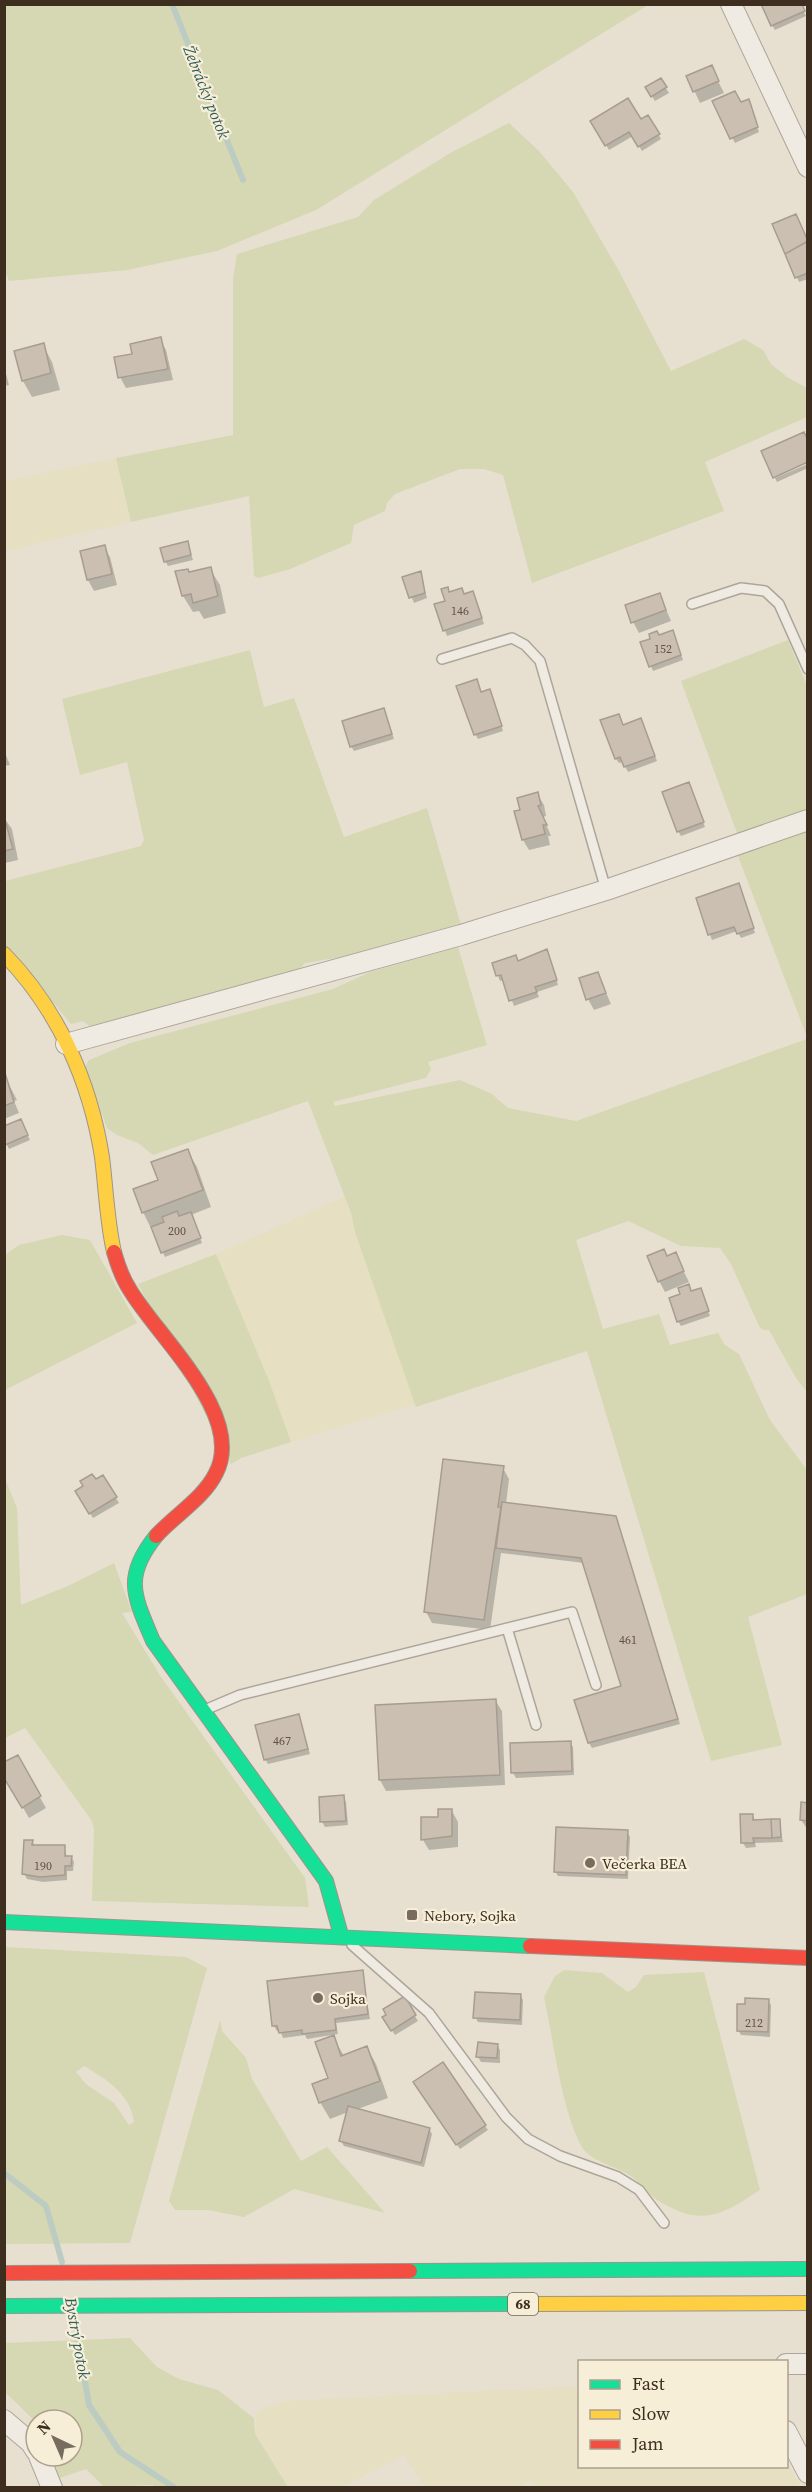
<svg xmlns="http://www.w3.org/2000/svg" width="812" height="2492" viewBox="0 0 812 2492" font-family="'Source Serif 4',serif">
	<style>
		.farmland { fill: #e6dfc2 }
		.green { fill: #d6d7b3; fill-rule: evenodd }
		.shadow { fill: #0003 }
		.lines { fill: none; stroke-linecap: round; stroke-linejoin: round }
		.stream { stroke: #bcccc2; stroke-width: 6 }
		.building { fill: #cbbfb2; stroke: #a89c90; stroke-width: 1.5 }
		.lane-casing { stroke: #ada599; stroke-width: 12 }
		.street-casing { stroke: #ada599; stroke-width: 22 }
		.fast-casing { stroke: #9c958a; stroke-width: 16 }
		.slow-casing { stroke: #9c958a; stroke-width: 16 }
		.jam-casing { stroke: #9c958a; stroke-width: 16 }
		.lane { stroke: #efebe3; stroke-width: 9 }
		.street { stroke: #efebe3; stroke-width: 20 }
		.fast { stroke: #16e098; stroke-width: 14 }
		.slow { stroke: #ffcf43; stroke-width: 14 }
		.jam { stroke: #f24e42; stroke-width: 14 }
		.poi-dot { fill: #786c5e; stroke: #f7eed8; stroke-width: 2 }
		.labels { text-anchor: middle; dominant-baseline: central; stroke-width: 4.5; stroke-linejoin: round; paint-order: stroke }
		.number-label { font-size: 12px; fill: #605244 }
		.shield { fill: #f7eed8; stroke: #756857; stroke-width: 1.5 }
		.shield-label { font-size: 14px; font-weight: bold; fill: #3d2e20 }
		.poi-label { font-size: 15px; fill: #3d2e20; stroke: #f7eed8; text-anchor: start }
		.water-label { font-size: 16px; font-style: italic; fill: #2f5d5a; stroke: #f7eed8 }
	</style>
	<rect width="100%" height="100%" fill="#e7e0d1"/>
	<path class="farmland" d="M116,458L131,522L5,551L4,481Z
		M345,1196L415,1404L291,1442L269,1381L216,1254Z
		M579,2386L580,2466H786L787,2463L801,2487L535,2488L530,2480L520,2487H425L404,2455L343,2487H288L255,2434L257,2411L283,2401Z"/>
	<path class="green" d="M5,4H648V5L316,210L217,251L127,270L9,281L4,269Z
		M509,123L539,151L573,192L619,271L671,371L744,339L763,350L771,364L787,377L807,388V417L705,462L724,511L532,583L503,475L484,469H460L395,494L387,503L385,511L354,525L351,543L290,569L258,578L254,576L249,496L131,522L116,458L233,435V279L237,254L358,217L374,200L452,152Z
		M788,640L807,686V811L738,836L681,681Z
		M250,650L264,707L294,698L344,837L427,808L461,925L354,955L305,963L299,970L92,1028L83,1021L71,1024L5,945V881L141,846L144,840L127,762L80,775L62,699Z
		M807,827V1037L736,851Z
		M458,947L487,1045L428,1062L431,1069L426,1078L333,1102L335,1106L460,1080L492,1094L508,1108L576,1121L807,1039V1392L796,1378L769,1330H763L759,1326L731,1264L720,1248L681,1246L628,1221L576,1240L603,1329L659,1314L670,1345L718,1333L725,1345L739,1354L770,1420L807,1470V1594L748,1617L782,1745L711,1761L587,1351L416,1407L356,1235L351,1213L308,1101L153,1155L138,1143L117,1135L107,1128L85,1067L89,1060L130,1043L333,989L370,972Z
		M62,1235L90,1240L137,1323L5,1390V1255L19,1245Z
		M216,1254L269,1381L291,1442L241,1458L231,1464L138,1284Z
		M4,1476L17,1508L21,1605L70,1585L114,1563L132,1612L122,1613L161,1677L305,1878L309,1907L92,1901L94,1829L92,1821L25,1728L5,1738Z
		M5,1947L186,1957L207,1968L130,2243L5,2244ZM84,2066C107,2080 130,2093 134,2122L129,2125L114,2103L86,2084L76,2072Z
		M564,1970L602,1973L628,1992L636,1987L644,1975L704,1972L760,2190C720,2216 701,2228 656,2199C646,2192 639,2181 629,2175C615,2166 590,2161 582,2147C562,2113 553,2038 544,1997L555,1976Z
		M220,2020L222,2031L246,2058L252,2079L301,2161L327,2147L385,2213L294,2189L244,2217L208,2210H175L169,2201Z
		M130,2338L157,2367L179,2379L218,2390L254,2418L255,2434L288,2487L155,2488L153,2485L104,2487L86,2469L57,2479L53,2456H72V2420H36V2422L5,2392L4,2343Z"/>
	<path class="shadow" d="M800,4L806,16L775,30L772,25Z
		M711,67L724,93L700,103L688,77Z
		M661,80L669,93L655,101L647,88Z
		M748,101L759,132L735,143L714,102L741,104Z
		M648,117L661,139L642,151L633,136L609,150L592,121H641Z
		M774,225L808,242V279L799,282Z
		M160,339L166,350L173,380L126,388L120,377L134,355Z
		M43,345L52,362L60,390L32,397L23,381Z
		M4,366L9,385L4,386Z
		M808,464V468L777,482L775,478Z
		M187,542L193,560L168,566L165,561Z
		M104,547L110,557L117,585L94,591L88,580L81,552Z
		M210,569L220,585L226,613L204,619L199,611L193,612L183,596Z
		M420,573L427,598L414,603L404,578Z
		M449,593L475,598L484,624L447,636L436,605L447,602Z
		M660,595L671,621L639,633L633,622Z
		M659,637H675L683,660L653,671L651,666L652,640Z
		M458,687L481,693L490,691L503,731L478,739L467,718Z
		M384,710L394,739L354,751L351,746Z
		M643,725L657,761L628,772L623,762L619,763L616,759L623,726Z
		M4,750L10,765L4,766Z
		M691,789L705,827L681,836L678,831Z
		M537,794L544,805L546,816L543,817L551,836H548L550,845L529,850L523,840L522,811Z
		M4,818L12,829L18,860L5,863Z
		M741,890L755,933L741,938L737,931L712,940L697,899Z
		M549,956L558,985L537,992L539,997L514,1006L504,980L500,981L498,976L516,957L519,962Z
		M598,974L611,1004L594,1010L588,999Z
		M4,1075L17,1100L14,1101L19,1113L4,1119Z
		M23,1126L30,1140L9,1149L4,1139V1128Z
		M187,1150L197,1167L211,1207L191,1215L202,1243L165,1257L143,1212L160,1181Z
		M675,1254L689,1282L665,1292L659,1281L667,1258Z
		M688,1286L692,1292L700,1289L710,1316L681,1326L678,1321L682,1295Z
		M503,1468L509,1479L506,1504L616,1518L680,1724L592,1748L589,1743L623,1687L584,1563L501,1553L490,1630L432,1623L426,1612Z
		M103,1477L119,1503L93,1518L77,1492Z
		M495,1700L502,1711L505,1785L386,1791L380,1780Z
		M299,1716L310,1754L268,1764L265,1759Z
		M570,1742L573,1747L574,1775L516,1778L513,1773L512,1745Z
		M17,1757L46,1808L29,1818L4,1775Z
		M343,1797L346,1802L348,1825L325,1827L322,1822Z
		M808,1804V1830L801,1820Z
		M452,1811L458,1822V1847L429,1850L423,1840L440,1818Z
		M752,1815L755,1820H779L783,1842L755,1843L756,1847L746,1848L743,1843Z
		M627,1832L630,1837L628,1879L558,1876L555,1871Z
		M32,1841L35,1846L64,1847L67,1857H71L74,1862L73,1871H67V1880L43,1882L27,1879L24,1873Z
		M808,1857V1886L806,1884Z
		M362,1971L370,2019L336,2023L338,2034L307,2039L305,2035L283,2038L280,2030L277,2031L274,2026Z
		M520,1995L523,2000L522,2025L478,2022L475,2017Z
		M404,1998L418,2021L395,2035L384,2018Z
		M768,2000L771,2005L770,2037L741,2035L738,2030Z
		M333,2037L344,2056L367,2048L376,2064L388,2098L355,2110L429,2129L432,2134L424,2167L344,2146L341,2141L348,2112L330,2119L320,2102L330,2079Z
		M497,2045L500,2050V2063L481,2062L478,2057Z
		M418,2088L485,2126L488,2130L460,2149Z"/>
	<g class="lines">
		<path class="stream" d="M172,4L243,180
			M4,2173L46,2206L62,2262
			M74,2316L89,2405L120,2452L175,2488"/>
	</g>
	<path class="building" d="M761,4H802L805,11L771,26Z
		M712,65L719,81L693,92L686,76Z
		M661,78L667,87L651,97L645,87Z
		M735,91L741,102L749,99L758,127L730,139L712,101Z
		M628,98L641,119L648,115L660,134L638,147L629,132L605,146L590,121Z
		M796,214L808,241L785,254L772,224Z
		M808,241V273L795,278L785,254Z
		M161,337L168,369L118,378L114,357L132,354L130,344Z
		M44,343L51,373L22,381L14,351Z
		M804,432L808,440V462L773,478L761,451Z
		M188,541L191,555L164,562L160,548Z
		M105,545L112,574L87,580L80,551Z
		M211,567L218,596L193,603L191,594L182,596L175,571L188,569L189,572Z
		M421,571L425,593L409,598L402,577Z
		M448,587L449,592L462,588L464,594L473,591L482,618L443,631L434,604L445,601L441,589Z
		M660,593L666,610L631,623L625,605Z
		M673,630L681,655L649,667L640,642L650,639L649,634L657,631L659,635Z
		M477,679L481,692L490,689L502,726L474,735L456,686Z
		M384,708L392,734L350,747L342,721Z
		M619,714L623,725L641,718L655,756L624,767L620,757L615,759L600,720Z
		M689,782L704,822L677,832L662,792Z
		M538,792L541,805L538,806L547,825H543L545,834L522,840L514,811L520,810L517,798Z
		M4,816L13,849L4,851Z
		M739,883L754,928L737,934L734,927L708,935L696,898Z
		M547,949L557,980L535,987L537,992L509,1001L501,975L496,976L492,963L516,955L518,961Z
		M598,972L606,993L586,1000L579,978Z
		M5,1073L14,1102L4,1106V1073Z
		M21,1119L28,1135L5,1145L4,1126Z
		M188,1149L203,1190L142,1213L133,1189L158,1180L151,1162Z
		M177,1211L179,1216L191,1212L201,1238L161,1253L151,1227L164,1222L162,1217Z
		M664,1249L667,1256L676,1252L684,1271L658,1282L647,1256Z
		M689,1284L691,1291L701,1288L709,1311L677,1322L669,1298L680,1294L678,1288Z
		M443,1459L504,1466L498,1507H501L484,1620L424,1612Z
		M92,1474L96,1479L103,1475L117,1497L89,1514L75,1491L83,1486L80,1481Z
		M502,1502L616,1516L678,1719L588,1743L574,1700L621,1686L581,1558L496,1548Z
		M496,1699L500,1775L379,1780L375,1705Z
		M299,1714L308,1749L264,1760L255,1725Z
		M571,1741L572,1771L511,1773L510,1743Z
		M18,1755L41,1796L22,1808L4,1778V1762Z
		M344,1795L346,1821L320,1822L319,1797Z
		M801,1802L808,1803V1821L800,1820Z
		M438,1809H452V1836L421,1840V1817H438Z
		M740,1814H753V1820L771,1819L772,1838H753L754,1843H741Z
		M771,1819H780L781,1837L772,1838Z
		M556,1827L628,1830L626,1875L554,1872Z
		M24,1840H33L32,1845H65V1856H72L71,1866H65V1875L40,1877L22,1874Z
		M363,1970L368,2014L335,2019L336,2030L302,2034V2030L279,2033L277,2026H272L267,1981Z
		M475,1992L521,1994L520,2020L473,2018Z
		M405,1996L416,2015L391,2031L382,2017L386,2015L383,2009Z
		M745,1998L769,1999L768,2032L737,2031V2004H745Z
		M334,2035L341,2056L367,2046L380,2081L319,2103L312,2084L328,2078L315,2042Z
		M478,2042L498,2044L497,2058L476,2057Z
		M443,2062L486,2125L456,2145L413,2082Z
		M348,2106L430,2128L421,2163L339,2141Z"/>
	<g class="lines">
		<defs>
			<path id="lane" d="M692,604L741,588L765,591L779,604L808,669
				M442,659L512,638L525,645L540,661L606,890
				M507,1628L536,1725
				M207,1709L240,1695L572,1612L596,1685
				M352,1945L429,2013L506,2117L528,2139L560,2156L618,2177L639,2190L664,2223"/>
			<path id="street" d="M731,4L808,167
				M66,1044L461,935L606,890L808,820
				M786,2364H808
				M4,2420L31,2443L36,2451
				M786,2431L808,2473
				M39,2456L52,2488"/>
			<path id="fast" d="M156,1536C123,1577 134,1596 153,1641L326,1881L341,1935
				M4,1922L530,1946
				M410,2271L808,2269
				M4,2306L532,2304"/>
			<path id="slow" d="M4,954C58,1009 90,1081 102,1157C106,1189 107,1221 114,1252
				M532,2304L808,2303"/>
			<path id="jam" d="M114,1252C118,1266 122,1278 130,1290C157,1336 246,1415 216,1473C204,1498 175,1515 156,1536
				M530,1946L808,1958
				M4,2273L410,2271"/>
		</defs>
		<use href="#lane" class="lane-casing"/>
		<use href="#street" class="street-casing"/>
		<use href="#fast" class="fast-casing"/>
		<use href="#slow" class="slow-casing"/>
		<use href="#jam" class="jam-casing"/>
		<use href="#lane" class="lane"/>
		<use href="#street" class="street"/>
		<use href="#fast" class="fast"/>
		<use href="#slow" class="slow"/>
		<use href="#jam" class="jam"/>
	</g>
	<g class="poi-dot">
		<circle cx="590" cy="1863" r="6"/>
		<rect x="406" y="1909" width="12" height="12" rx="3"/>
		<circle cx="318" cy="1998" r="6"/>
	</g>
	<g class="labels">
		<g class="number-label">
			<text x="460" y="611">146</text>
			<text x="663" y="649">152</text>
			<text x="177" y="1231">200</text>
			<text x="628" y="1640">461</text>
			<text x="282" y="1741">467</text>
			<text x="43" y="1866">190</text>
			<text x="754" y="2023">212</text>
		</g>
		<rect class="shield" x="508" y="2293" width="30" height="22" rx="4.5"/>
		<g class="shield-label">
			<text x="523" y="2304">68</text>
		</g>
		<g class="poi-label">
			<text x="602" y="1863">Večerka BEA</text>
			<text x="424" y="1915">Nebory, Sojka</text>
			<text x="330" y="1998">Sojka</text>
		</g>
		<g class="water-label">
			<text transform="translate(207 92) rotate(68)">Žebrácký potok</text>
			<text transform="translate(78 2338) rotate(80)">Bystrý potok</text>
		</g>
	</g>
	<rect width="812" height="2492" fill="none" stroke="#3d2e20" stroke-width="12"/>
	<rect x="578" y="2360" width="210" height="108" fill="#f7eed8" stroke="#ada18e" stroke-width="1.5"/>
	<rect x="590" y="2380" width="30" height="9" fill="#16e098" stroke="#ada18e" stroke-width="1.5"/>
	<text x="632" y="2390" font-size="18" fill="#3d2e20">Fast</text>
	<rect x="590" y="2410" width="30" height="9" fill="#ffcf43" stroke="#ada18e" stroke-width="1.5"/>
	<text x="632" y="2420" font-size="18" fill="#3d2e20">Slow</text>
	<rect x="590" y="2440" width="30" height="9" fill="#f24e42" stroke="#ada18e" stroke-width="1.5"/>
	<text x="632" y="2450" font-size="18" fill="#3d2e20">Jam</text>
	<g transform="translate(54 2438) rotate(316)"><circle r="28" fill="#f7eed8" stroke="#ada18e" stroke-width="1.5"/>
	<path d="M0-4.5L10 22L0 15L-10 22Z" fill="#786c5e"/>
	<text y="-9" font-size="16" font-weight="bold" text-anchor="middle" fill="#3d2e20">N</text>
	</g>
</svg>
